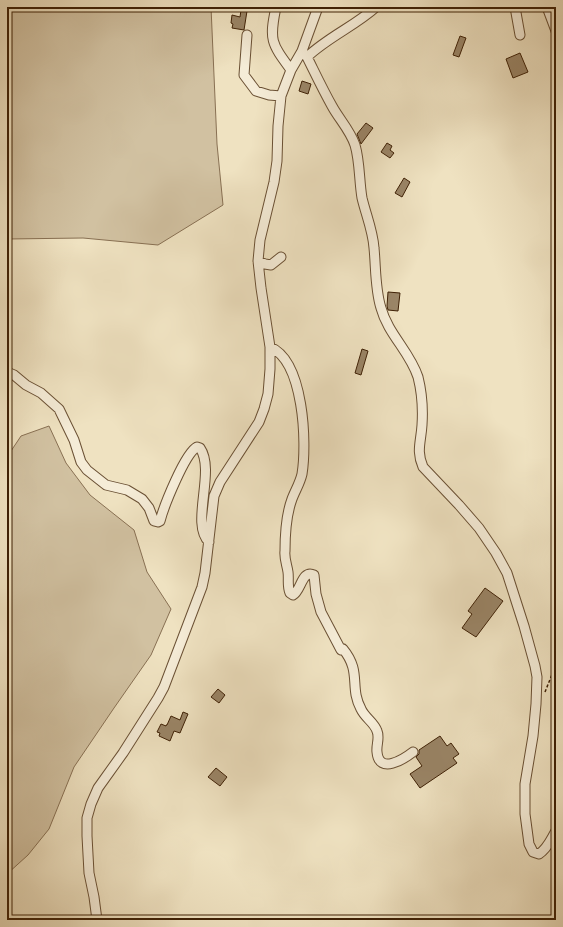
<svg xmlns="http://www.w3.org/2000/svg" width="563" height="927" viewBox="0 0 563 927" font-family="'Libre Caslon Text',serif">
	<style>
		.green { fill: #d1c1a1; stroke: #887053 }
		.building { fill: #9a8567; stroke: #3e2005 }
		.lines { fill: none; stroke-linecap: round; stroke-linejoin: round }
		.minor-casing { stroke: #6a5034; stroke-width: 11 }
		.path { stroke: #3e2005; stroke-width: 1.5; stroke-dasharray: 3 2; stroke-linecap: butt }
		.minor { stroke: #f5ecd7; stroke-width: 9 }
	</style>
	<rect width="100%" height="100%" fill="#efe2c1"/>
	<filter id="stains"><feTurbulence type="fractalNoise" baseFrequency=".005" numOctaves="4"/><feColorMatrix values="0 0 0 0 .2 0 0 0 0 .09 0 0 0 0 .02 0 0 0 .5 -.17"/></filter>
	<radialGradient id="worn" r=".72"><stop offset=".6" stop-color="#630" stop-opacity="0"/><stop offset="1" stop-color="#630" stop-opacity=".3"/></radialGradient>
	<path class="green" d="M7,7H211L217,144L223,205L158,245L83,238L7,239Z
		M49,426L66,463L90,495L134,530L147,572L171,609L151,655L114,708L74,767L49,829L28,855L7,874V457L21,436Z"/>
	<path class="building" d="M241,10L247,11L244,30L232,28L233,24L231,23L232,15L240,17Z
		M460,36L466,38L459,57L453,55Z
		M520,53L528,72L513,78L506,59Z
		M302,81L311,84L308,94L299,91Z
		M366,123L373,128L361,144L357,134Z
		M387,143L392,146L390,150L394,153L390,158L381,152Z
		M404,178L410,182L402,197L395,193Z
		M388,292L400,293L398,311L388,310L387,306Z
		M362,349L368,351L361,375L355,373Z
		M485,588L503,601L476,637L462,628L472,614L468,611Z
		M218,689L225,695L219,703L211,697Z
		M183,712L188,714L180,733L174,731L170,741L159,736L160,733L157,732L161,724L166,726V725H167L171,716L180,720Z
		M440,736L447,746L451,743L459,754L453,758L457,763L420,788L410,774L422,766L416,757L419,754V750Z
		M216,768L227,777L220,786L208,777Z"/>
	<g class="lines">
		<defs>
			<path id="minor" d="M276,7C269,40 271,43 291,70
				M515,7L520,35
				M547,7L556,31
				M247,35L244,75L256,91L269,95L281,96
				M302,51L307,57C315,73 323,90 332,106C339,119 350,130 355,145C360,162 359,180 362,198C366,215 373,231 374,248C376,268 375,289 381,308C388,334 410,352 418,377C422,393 423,410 422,425C421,442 416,451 423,467L459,505L479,528L496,553L507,573L524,626L535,666L537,677L536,704L533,736L525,784V814L529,844L533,852L539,854C548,848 551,839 556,831
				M307,57C328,37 355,26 376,7
				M258,261L265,264L271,265L281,257
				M270,347C304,361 307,443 302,474C300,483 295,491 292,499C286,515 285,534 285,551C284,558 287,565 288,572C289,579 287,586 290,593L293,595C301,591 302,569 314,575L316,594L321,612L341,650L343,649C362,672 349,687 361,709C365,718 374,722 377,731C380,738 376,745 377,752C379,775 404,759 413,752
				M7,372L14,375L26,385L41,393L59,409L74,440L81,462L87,470L106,485L127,490L142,499L149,508L154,521L158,522L160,521C164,506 185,453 197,447L200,448C216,471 190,524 209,542
				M97,920L94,897L89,873L87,836V818L91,804L98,788L123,753L158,698L164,687L202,587L205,573L214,496L220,482L259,422L264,409L268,394L270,369V347L261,288L258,261L260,240L274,182L277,161L278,126L281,96L291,70L302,51L318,7"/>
		</defs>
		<use href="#minor" class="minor-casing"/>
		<path class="path" d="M545,692L555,667L554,649L556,599"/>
		<use href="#minor" class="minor"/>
	</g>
	<rect width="563" height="927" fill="none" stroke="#efe2c1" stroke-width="24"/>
	<rect x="8" y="8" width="547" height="911" fill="none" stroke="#3e2005" stroke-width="2"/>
	<rect x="12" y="12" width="539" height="903" fill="none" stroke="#3e2005"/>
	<rect width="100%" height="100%" filter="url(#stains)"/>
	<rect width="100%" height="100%" fill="url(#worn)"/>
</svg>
